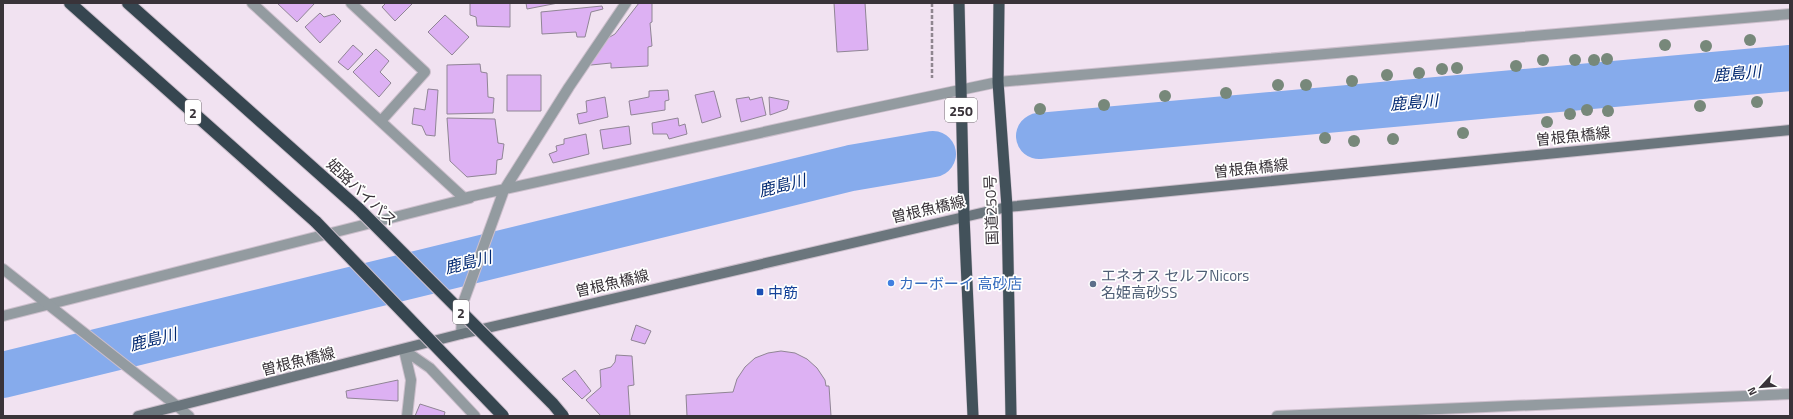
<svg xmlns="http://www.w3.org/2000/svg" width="1793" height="419" viewBox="0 0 1793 419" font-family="'Titillium Web','Noto Sans JP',sans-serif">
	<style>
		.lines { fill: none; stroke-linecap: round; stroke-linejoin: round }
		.river { stroke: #86abec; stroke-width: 46 }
		.building { fill: #ddb1f3; stroke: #908595 }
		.minor-casing { stroke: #ccbfcc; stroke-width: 12 }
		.tertiary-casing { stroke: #ccbfcc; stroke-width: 12 }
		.secondary-casing { stroke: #ccbfcc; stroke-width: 12 }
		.trunk-casing { stroke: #ccbfcc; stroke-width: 12 }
		.motorway-casing { stroke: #ccbfcc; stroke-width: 14 }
		.path { stroke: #908690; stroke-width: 2.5; stroke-dasharray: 4 2; stroke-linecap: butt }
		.minor { stroke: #939ba0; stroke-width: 10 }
		.tertiary { stroke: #939ba0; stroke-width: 10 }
		.secondary { stroke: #6b767d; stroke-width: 10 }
		.trunk { stroke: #42515a; stroke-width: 11 }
		.motorway { stroke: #364650; stroke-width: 12 }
		.motorway-bridge-casing { stroke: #ccbfcc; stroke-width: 14; stroke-linecap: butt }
		.motorway-bridge { stroke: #364650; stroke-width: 12 }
		.tree { fill: #77887a }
		.shop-dot { fill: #3f7fe0; stroke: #fff; stroke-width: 1.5 }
		.service-dot { fill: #5c6f8a; stroke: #fff; stroke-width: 1.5 }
		.transit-dot { fill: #1a4fb4; stroke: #fff; stroke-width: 1.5 }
		.labels { text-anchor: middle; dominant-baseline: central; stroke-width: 3.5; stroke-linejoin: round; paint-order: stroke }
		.shield { fill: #fff; stroke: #747074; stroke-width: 1 }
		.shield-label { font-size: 14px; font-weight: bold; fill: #393339 }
		.street-label { font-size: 15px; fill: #393339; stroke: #fff }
		.service-label { font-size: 15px; fill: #4e5e75; stroke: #fff; text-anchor: start }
		.shop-label { font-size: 15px; fill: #366cbe; stroke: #fff; text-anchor: start }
		.transit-label { font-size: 15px; fill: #164399; stroke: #fff; text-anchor: start }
		.water-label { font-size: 16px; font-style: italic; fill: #002871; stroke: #fff }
	</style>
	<rect width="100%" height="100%" fill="#f1e2f1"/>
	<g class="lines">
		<path class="river" d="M1039,136L1790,68
			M3,375L851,168L933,154"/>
	</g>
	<path class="building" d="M277,3H315L297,22Z
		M386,3H413L395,21L382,7Z
		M470,3H510V27L477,26L476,17L470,15Z
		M526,3H558L527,9Z
		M639,3H652V22L650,23L652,46L648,47V66L611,68V63L591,65L589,64L608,38L615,34Z
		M834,3H865L868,50L837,52Z
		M602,6L603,9L591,12L585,37H577L576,32L542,34L541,12Z
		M320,13L324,17L334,14L341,21L320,43L305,27Z
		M445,15L469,37L452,55L428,32Z
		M353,45L363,54L348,70L338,62Z
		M376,49L389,61L380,72L391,83L379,97L353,72Z
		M480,64L481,72L487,73L488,97L494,98L493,113L447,114V65Z
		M507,75H541V111H507Z
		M428,89L438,90L435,136L426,135L422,126L412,124L414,108L425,110Z
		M668,90L669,100L665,101V110L631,115L629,101L649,97V91Z
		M714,91L721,117L702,123L695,95Z
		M605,97L608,117L579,124L577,114L587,112L586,101Z
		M749,97L750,100L762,97L766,115L741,122L736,99Z
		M769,97L789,101L787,109L770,115Z
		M447,118L495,119L498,143L504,144L502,159L497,160L496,174L467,177L450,161Z
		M678,118L679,126L685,124L687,134L669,139L667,134H653L652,123Z
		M629,126L631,144L603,149L600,130Z
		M586,134L589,154L553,163L549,154L557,151L556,146L564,144V139Z
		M636,325L651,331L645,344L631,340Z
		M781,351L795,353L807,359L817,368L825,380L826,386H829L831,416H687L686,395L733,392L737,379L745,367L755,358L768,353Z
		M616,355L632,356L634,385L628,386L630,416H601L586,400L601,387L600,370L611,367L615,362Z
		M575,370L591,391L582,399L562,379Z
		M398,380V401L347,398L346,391Z
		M420,404L445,412L444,416H415Z"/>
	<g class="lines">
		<defs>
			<path id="minor" d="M252,3L464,198L837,116L998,82L1790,14
				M351,3L425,72L381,121
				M3,316L470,198
				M461,334L463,303L504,190L569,87L626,3
				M404,350L430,368L475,416
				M404,350L411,380L407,416
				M177,406L189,416
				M1277,416L1790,394"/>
			<path id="tertiary" d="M3,269L177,406"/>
			<path id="secondary" d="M138,416L461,334L1007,207L1790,130"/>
			<path id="trunk" d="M959,3L964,216L973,416
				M999,3L998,82L1007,207L1011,416"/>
			<path id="motorway" d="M70,3L316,222
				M128,3L359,209"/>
		</defs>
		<use href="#minor" class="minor-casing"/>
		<use href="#tertiary" class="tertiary-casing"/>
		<use href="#secondary" class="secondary-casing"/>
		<use href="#trunk" class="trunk-casing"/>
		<use href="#motorway" class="motorway-casing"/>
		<path class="path" d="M932,3V78"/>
		<use href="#minor" class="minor"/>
		<use href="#tertiary" class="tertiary"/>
		<use href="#secondary" class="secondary"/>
		<use href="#trunk" class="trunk"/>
		<use href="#motorway" class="motorway"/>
		<defs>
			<path id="motorway-bridge" d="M359,209L553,404L563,416
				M316,222L503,416"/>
		</defs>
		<use href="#motorway-bridge" class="motorway-bridge-casing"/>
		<use href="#motorway-bridge" class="motorway-bridge"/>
	</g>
	<g class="tree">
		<circle cx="1750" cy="40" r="6"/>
		<circle cx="1665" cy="45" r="6"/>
		<circle cx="1706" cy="46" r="6"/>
		<circle cx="1607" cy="59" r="6"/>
		<circle cx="1543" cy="60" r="6"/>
		<circle cx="1575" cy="60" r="6"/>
		<circle cx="1594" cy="60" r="6"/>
		<circle cx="1516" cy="66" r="6"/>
		<circle cx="1457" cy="68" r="6"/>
		<circle cx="1442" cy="69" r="6"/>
		<circle cx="1419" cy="73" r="6"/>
		<circle cx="1387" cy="75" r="6"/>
		<circle cx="1352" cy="81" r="6"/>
		<circle cx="1278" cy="85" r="6"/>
		<circle cx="1306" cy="85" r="6"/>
		<circle cx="1226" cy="93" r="6"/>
		<circle cx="1165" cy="96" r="6"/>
		<circle cx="1757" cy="102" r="6"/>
		<circle cx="1104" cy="105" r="6"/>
		<circle cx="1700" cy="106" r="6"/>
		<circle cx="1040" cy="109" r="6"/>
		<circle cx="1587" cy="110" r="6"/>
		<circle cx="1608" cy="111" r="6"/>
		<circle cx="1570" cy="114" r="6"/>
		<circle cx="1547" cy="122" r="6"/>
		<circle cx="1463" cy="133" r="6"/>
		<circle cx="1325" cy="138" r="6"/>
		<circle cx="1393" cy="139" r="6"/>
		<circle cx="1354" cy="141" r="6"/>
	</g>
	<circle class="shop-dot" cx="891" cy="283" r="4"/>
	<circle class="service-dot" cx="1093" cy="284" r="4"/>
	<rect class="transit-dot" x="756" y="288" width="8" height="8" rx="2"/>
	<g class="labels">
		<g class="shield">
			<rect x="945" y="98" width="32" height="24" rx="3"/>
			<rect x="185" y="100" width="16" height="24" rx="3"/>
			<rect x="453" y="300" width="16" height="24" rx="3"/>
		</g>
		<g class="shield-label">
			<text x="961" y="110">250</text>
			<text x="193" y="112">2</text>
			<text x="461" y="312">2</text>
		</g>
		<g class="street-label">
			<text transform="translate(1573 136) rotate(-6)">曽根魚橋線</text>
			<text transform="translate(1251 168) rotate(-6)">曽根魚橋線</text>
			<text transform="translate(362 192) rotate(43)">姫路バイパス</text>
			<text transform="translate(928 209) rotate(-13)">曽根魚橋線</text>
			<text transform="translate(991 210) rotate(-92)">国道250号</text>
			<text transform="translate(612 283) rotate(-13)">曽根魚橋線</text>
			<text transform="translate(298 361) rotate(-14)">曽根魚橋線</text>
		</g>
		<g class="service-label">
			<text x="1101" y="275">エネオス セルフNicors<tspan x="1101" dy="17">名姫高砂SS</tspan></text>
		</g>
		<g class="shop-label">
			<text x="899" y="283">カーボーイ 高砂店</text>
		</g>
		<g class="transit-label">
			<text x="768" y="292">中筋</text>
		</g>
		<g class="water-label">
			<text transform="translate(1737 73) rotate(-5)">鹿島川</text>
			<text transform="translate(1414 102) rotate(-5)">鹿島川</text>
			<text transform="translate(782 185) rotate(-14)">鹿島川</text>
			<text transform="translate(468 262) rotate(-14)">鹿島川</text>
			<text transform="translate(153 339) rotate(-14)">鹿島川</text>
		</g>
	</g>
	<rect width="1793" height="419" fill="none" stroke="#393339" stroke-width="8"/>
	<g transform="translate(1761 387) rotate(244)" stroke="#ffffff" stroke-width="3" paint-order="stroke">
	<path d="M0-3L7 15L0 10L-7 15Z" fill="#393339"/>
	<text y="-6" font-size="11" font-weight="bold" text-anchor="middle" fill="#393339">N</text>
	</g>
</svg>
